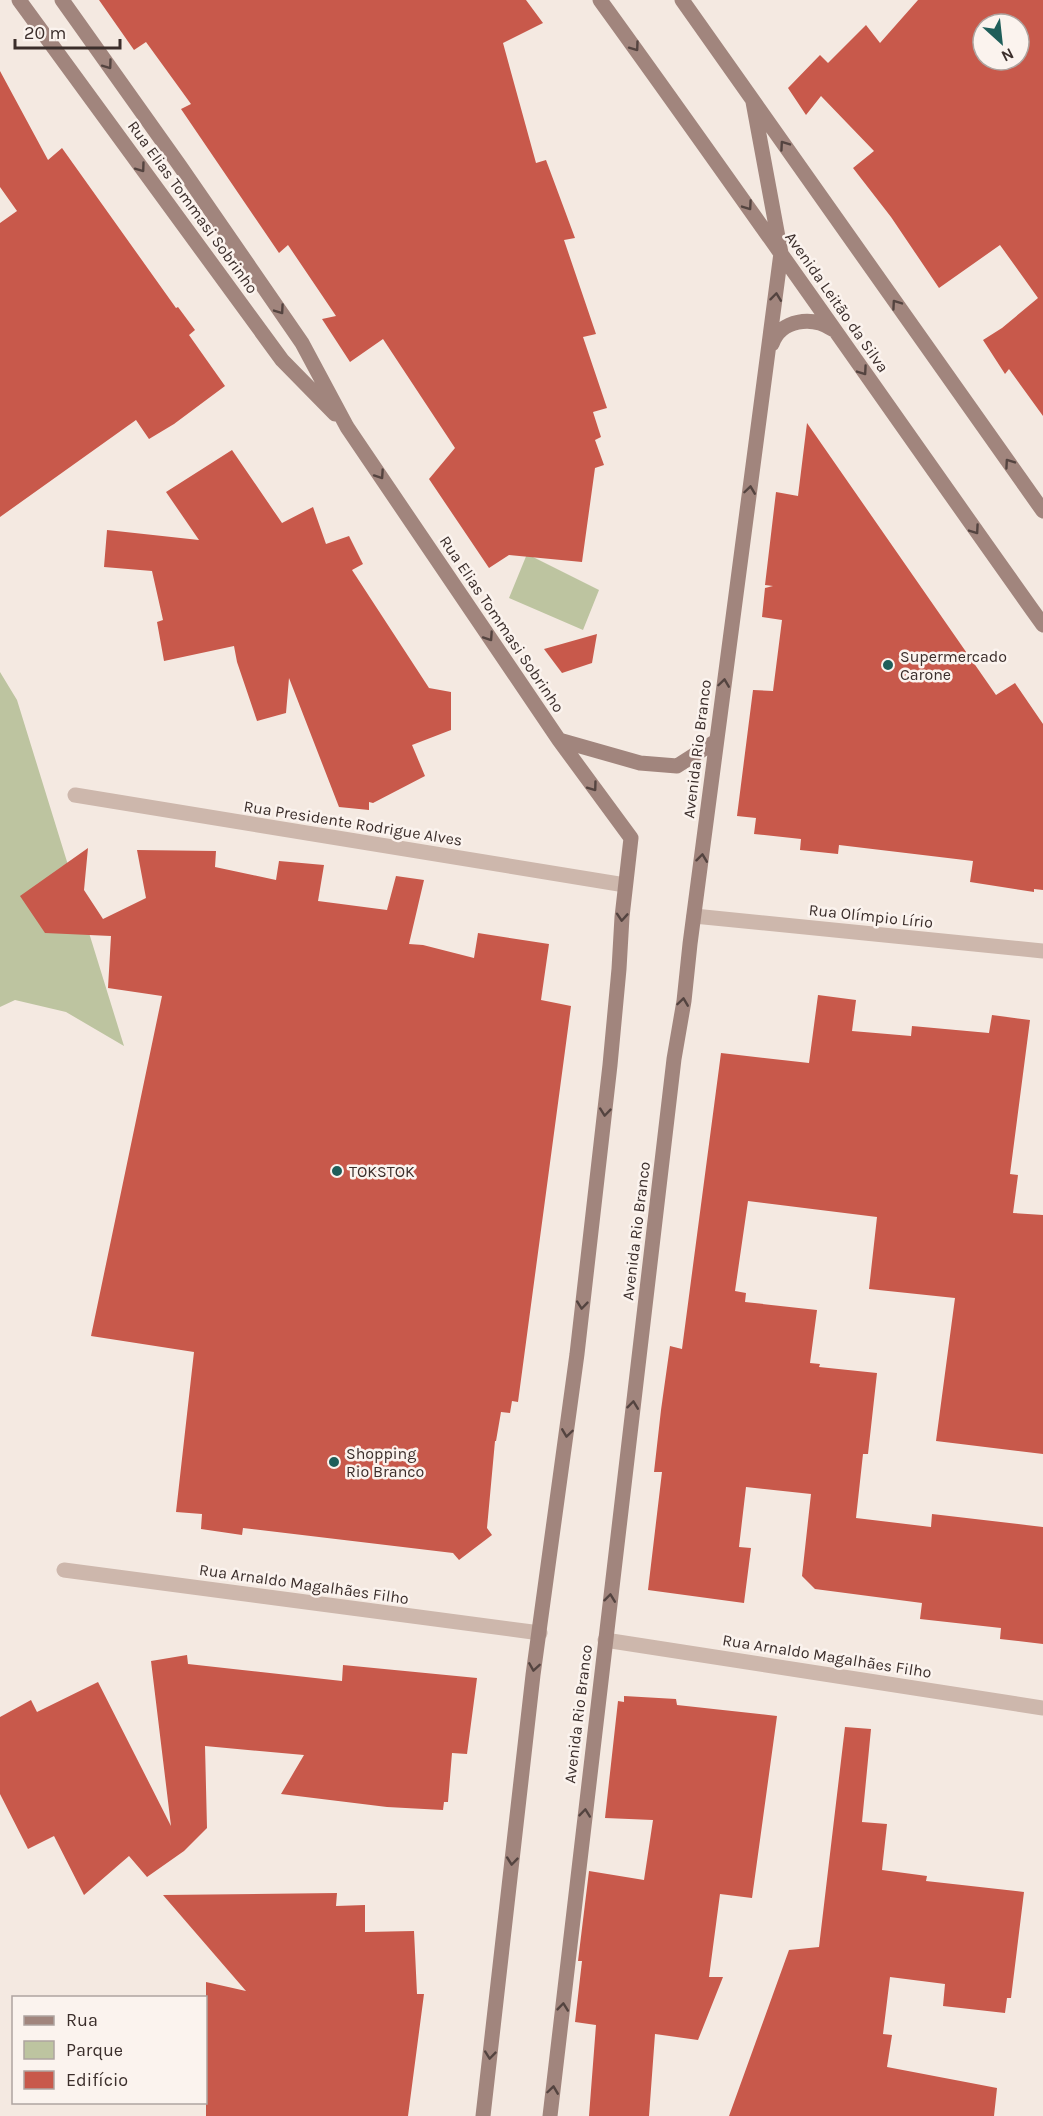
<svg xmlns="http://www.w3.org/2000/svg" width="1043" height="2116" viewBox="0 0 1043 2116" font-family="Karla,sans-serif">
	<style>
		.green { fill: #bdc4a0 }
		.building { fill: #c8594b; fill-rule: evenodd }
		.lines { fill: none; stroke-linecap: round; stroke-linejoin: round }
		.street { stroke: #cdb7ac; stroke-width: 15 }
		.secondary { stroke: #a1857d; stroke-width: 15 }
		.oneway { stroke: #544440 }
		.poi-dot { fill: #1f5e5a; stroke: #fbf3ee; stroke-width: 2 }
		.labels { text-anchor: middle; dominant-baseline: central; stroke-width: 5; stroke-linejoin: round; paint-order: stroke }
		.street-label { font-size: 16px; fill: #3b2e2b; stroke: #fbf3ee }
		.poi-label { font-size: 16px; fill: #3b2e2b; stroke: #fbf3ee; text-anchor: start }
	</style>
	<rect width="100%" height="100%" fill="#f4e9e1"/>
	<path class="green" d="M527,554L599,590L583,630L509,598Z
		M0,672L17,700L124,1046L66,1012L15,1000L0,1007Z"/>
	<path class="building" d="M99,0H526L543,23L503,43L536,163L546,160L575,238L564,240L596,334L583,337L607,408L593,412L601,437L595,440L604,465L595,468L582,562L509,555L489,568L429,479L455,448L383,339L350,362L322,319L336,316L288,245L279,253L181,109L191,104L146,42L134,50Z
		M918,0H1043V416L1009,369L1005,374L983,340L1002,328L1038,298L1000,245L939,288L891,217L853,168L874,151L821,96L806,115L788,88L820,55L828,63L866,25L880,43ZM983,24H1019V60H983Z
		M0,71L48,160L62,148L176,308L178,307L195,330L189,335L225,386L174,424L149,439L136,420L0,517V223L17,211L0,187Z
		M807,423L996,695L1015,683L1043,724V890L1034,889V892L970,882L973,861L839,845L838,854L800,850L801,839L754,834L756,818L737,816L753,690L773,691L782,620L762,617L765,588L773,586L765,585L776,492L798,496Z
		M232,450L282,523L313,507L326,544L349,536L363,564L352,570L429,688L451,692V730L412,745L425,776L373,803L369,802V810L339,807L289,678L286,713L257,721L237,662L234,646L164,661L157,622L163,620L152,571L104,567L107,530L199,540L166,492Z
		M597,634L592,663L562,673L544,649Z
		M88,848L84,890L103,919L146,898L137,850L216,851L215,867L276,880L279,861L324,865L318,901L387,910L396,876L424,880L409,944L423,945L474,958L478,933L549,944L541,1000L571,1006L518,1402L512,1401L510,1413L501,1412L496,1441H495L487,1528L492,1535L459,1560L453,1553L243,1528L242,1535L201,1529L202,1514L176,1512L194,1352L91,1336L162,996L108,988L111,936L45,933L20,896Z
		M818,995L856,1000L852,1031L911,1036L912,1026L989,1033L992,1015L1030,1020L1010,1174L1018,1175L1013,1213L1043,1215V1454L936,1441L955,1298L869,1289L877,1217L748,1201L735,1291L746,1293L745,1302L817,1310L810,1363L820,1364L819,1367L877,1373L868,1454H863L856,1518L931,1527L932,1514L1043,1527V1644L1000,1639L1001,1628L920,1619L922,1603L815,1589L802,1576L811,1494L746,1487L739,1547L751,1548L744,1603L648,1590L662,1472H654L661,1410L670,1346L682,1349L721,1053L809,1063Z
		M187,1655L188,1664L342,1681L343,1665L477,1678L467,1754L452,1753L448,1802H444L443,1810L387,1807L281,1794L304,1755L205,1746L207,1828L184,1851L147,1877L129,1856L84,1895L54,1836L28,1849L0,1794V1717L31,1700L37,1712L98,1682L171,1826L151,1661Z
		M624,1696L676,1699L677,1705L777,1716L752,1898L720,1894L709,1977H723L698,2040L655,2034L649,2116H589L596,2025L575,2022L582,1961H578L589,1871L644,1880L653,1820L605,1818L618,1701L624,1702Z
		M845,1727L871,1729L862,1822L887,1824L882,1870L927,1876L926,1881L1024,1892L1011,1998H1007L1005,2013L943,2006L945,1984L890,1977L883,2034L892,2035L887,2067L997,2088L994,2116H729L789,1950L819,1947Z
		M337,1893L336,1906L365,1905V1932L414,1931L417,1994H424L408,2116H206V1982L246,1991L163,1895Z"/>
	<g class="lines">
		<path class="street" d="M75,795L625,885
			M694,916L1043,951
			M64,1570L540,1633
			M605,1640L1043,1708"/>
		<path class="secondary" d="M19,0L282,360L335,414
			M62,0L180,166L302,343L347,427L559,740L631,838L622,917L619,969L610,1065L577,1354L533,1675L483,2116
			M600,0C750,207 895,417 1043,625
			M682,0L1043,511
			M772,344C781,319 812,316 832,329
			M559,740L640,763L677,766L716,741
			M550,2116L674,1059L684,1001L690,944L781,253L753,102"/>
	</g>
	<defs><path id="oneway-chevron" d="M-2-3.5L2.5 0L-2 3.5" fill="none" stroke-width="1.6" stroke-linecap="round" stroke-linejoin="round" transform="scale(1.5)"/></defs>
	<g class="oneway">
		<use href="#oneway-chevron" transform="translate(635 47) rotate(54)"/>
		<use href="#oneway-chevron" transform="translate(108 65) rotate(54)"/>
		<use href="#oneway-chevron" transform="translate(784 145) rotate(-125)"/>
		<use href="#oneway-chevron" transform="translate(141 168) rotate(54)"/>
		<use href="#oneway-chevron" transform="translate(748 206) rotate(55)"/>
		<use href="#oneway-chevron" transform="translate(776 297) rotate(-83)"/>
		<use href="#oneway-chevron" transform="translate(896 304) rotate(-125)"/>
		<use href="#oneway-chevron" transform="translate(280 310) rotate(55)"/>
		<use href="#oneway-chevron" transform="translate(863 371) rotate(55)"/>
		<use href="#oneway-chevron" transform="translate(1009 463) rotate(-125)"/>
		<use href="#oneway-chevron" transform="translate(380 475) rotate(56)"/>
		<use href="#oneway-chevron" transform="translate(750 490) rotate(-82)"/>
		<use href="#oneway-chevron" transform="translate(975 530) rotate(55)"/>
		<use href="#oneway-chevron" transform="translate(489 637) rotate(56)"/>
		<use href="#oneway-chevron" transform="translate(724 683) rotate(-82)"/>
		<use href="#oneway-chevron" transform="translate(593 787) rotate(54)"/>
		<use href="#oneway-chevron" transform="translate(702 858) rotate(-83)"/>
		<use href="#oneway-chevron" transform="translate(622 917) rotate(94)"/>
		<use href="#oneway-chevron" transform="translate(683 1002) rotate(-82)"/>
		<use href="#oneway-chevron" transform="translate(605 1112) rotate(96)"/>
		<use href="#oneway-chevron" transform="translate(582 1305) rotate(96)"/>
		<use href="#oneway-chevron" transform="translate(633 1405) rotate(-83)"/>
		<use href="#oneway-chevron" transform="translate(567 1433) rotate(98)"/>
		<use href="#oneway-chevron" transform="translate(610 1598) rotate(-83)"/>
		<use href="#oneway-chevron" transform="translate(534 1667) rotate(99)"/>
		<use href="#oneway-chevron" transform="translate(585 1813) rotate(-84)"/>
		<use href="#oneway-chevron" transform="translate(512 1861) rotate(96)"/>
		<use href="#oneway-chevron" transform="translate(563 2007) rotate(-84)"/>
		<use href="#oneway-chevron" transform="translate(490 2055) rotate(96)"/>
		<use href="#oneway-chevron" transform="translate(553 2090) rotate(-82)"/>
	</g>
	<g class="poi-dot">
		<circle cx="888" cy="665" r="6"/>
		<circle cx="337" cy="1171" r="6"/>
		<circle cx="334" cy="1462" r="6"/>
	</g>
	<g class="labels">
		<g class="street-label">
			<text transform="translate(193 207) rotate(54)">Rua Elias Tommasi Sobrinho</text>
			<text transform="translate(837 302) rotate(55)">Avenida Leitão da Silva</text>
			<text transform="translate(502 624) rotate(56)">Rua Elias Tommasi Sobrinho</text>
			<text transform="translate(697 749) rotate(-83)">Avenida Rio Branco</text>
			<text transform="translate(353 823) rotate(9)">Rua Presidente Rodrigue Alves</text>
			<text transform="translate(871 916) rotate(6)">Rua Olímpio Lírio</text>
			<text transform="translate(636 1231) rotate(-83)">Avenida Rio Branco</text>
			<text transform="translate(304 1584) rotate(8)">Rua Arnaldo Magalhães Filho</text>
			<text transform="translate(827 1656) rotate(9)">Rua Arnaldo Magalhães Filho</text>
			<text transform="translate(578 1714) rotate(-83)">Avenida Rio Branco</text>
		</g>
		<g class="poi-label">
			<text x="900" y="656">Supermercado<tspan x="900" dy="18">Carone</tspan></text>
			<text x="349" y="1171">TOKSTOK</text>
			<text x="346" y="1453">Shopping<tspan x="346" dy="18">Rio Branco</tspan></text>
		</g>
	</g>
	<rect x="12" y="1996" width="195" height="108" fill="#fbf3ee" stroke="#aea4a0" stroke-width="1.5"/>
	<rect x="24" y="2016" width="30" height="9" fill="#a1857d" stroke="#aea4a0" stroke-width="1.5"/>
	<text x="66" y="2026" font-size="18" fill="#3b2e2b">Rua</text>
	<rect x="24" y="2041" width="30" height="18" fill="#bdc4a0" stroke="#aea4a0" stroke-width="1.5"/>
	<text x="66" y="2056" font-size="18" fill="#3b2e2b">Parque</text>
	<rect x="24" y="2071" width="30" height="18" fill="#c8594b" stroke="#aea4a0" stroke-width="1.5"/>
	<text x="66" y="2086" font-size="18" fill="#3b2e2b">Edifício</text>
	<g transform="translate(1001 42) rotate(153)"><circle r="28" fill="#fbf3ee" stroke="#aea4a0" stroke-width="1.5"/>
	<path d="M0-4.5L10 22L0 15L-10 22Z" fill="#1f5e5a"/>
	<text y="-9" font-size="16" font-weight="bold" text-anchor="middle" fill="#3b2e2b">N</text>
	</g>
	<path d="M15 39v9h105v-9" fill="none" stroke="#3b2e2b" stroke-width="3"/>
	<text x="24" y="39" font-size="18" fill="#3b2e2b" stroke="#fbf3ee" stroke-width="4.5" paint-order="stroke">20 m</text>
</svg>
